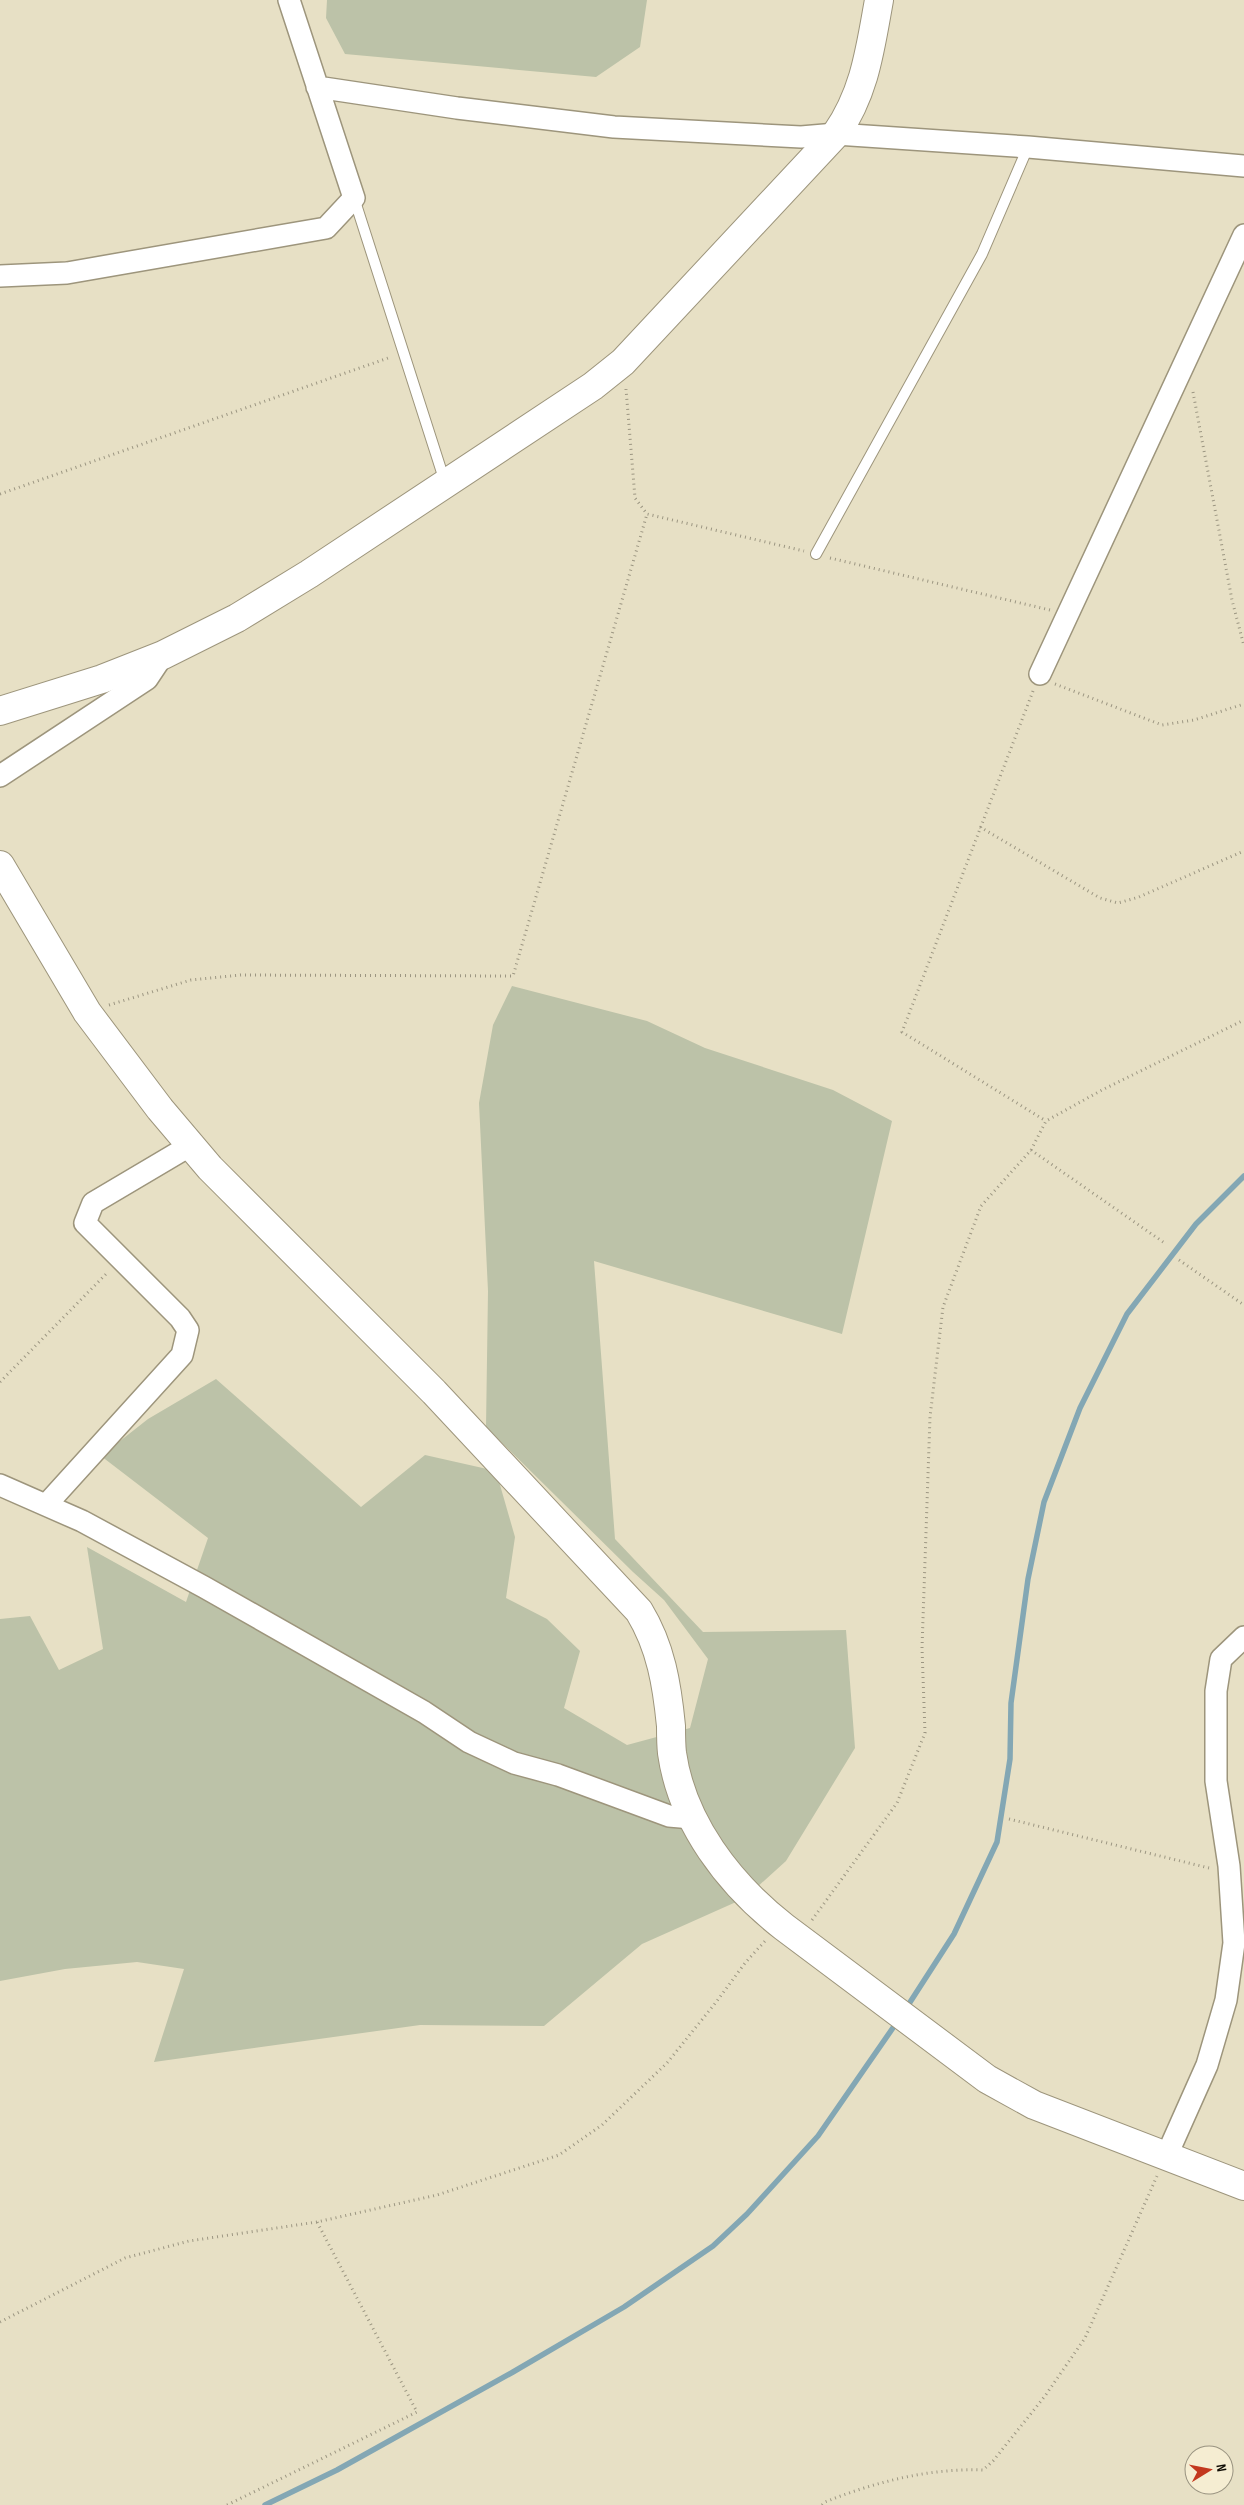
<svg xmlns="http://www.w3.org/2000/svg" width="1244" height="2505" viewBox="0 0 1244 2505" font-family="'Sofia Sans Condensed',sans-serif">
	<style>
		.green { fill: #bcc2a8 }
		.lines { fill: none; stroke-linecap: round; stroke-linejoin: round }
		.stream { stroke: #83a7b4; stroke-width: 5.5 }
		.lane-casing { stroke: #9d957c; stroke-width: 12 }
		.street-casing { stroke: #9d957c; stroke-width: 24 }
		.secondary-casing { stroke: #9d957c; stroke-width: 30 }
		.path { stroke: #9c9682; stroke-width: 3; stroke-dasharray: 1 4; stroke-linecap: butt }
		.lane { stroke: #fff; stroke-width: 10 }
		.street { stroke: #fff; stroke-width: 21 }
		.secondary { stroke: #fff; stroke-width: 28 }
	</style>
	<rect width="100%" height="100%" fill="#e7e0c5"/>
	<path class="green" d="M327,0H647L640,47L596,77L345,54L326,18Z
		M512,986L647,1021L705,1048L833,1090L892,1121L842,1334L594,1261L615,1539L703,1632L846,1630L855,1748L786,1861L745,1898L642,1944L544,2026L420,2025L154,2062L184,1969L137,1962L65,1969L0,1981V1619L30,1616L59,1670L103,1649L87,1547L186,1602L208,1538L101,1456L148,1419L216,1379L361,1507L425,1455L496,1471L515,1537L506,1598L547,1619L580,1651L564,1708L627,1745L690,1728L708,1659L664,1600L633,1572L486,1427L488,1291L479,1103L493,1025Z"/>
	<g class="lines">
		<path class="stream" d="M905,2010L954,1934L997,1842L1010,1759L1011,1703L1028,1579L1044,1502L1080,1408L1127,1314L1196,1224L1244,1176
			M265,2505L337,2470L513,2372L624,2307L713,2246L747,2214L818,2136L897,2022"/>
		<defs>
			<path id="lane" d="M354,198L445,482
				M816,554L982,254L1028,147"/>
			<path id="street" d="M317,87L457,108L614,127L801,137L836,134L1028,147L1244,166
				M0,276L67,273L326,228L354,198L289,0
				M1040,674L1244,235
				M0,776L147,679L163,655
				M0,1485L82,1521L204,1587L424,1712L469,1742L514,1763L558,1775L669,1816L692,1818
				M46,1505L182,1355L188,1330L180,1318L85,1223L93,1203L191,1145
				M1166,2157L1207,2065L1226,2000L1234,1943L1229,1866L1216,1781V1691L1221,1659L1244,1637"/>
			<path id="secondary" d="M0,711L102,679L163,655L237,618L309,574L593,386L623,362L836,134C865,92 870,50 879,0
				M0,865L87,1012L160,1109L210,1168L434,1392L639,1611C661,1647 667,1685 671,1726C671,1735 671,1744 672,1753C682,1823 729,1884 784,1927L987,2079L1034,2105L1244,2186"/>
		</defs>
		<use href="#lane" class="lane-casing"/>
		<use href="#street" class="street-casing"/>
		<use href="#secondary" class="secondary-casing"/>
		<path class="path" d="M626,389L635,498L647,514L804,551
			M1193,392L1232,600L1244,646
			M0,494L391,357
			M830,558L1050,610
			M1055,684L1162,725L1194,720L1244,704
			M1033,691L902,1032L1046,1121
			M980,827L1100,898L1118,903L1139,897L1244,851
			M109,1005L191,980L241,975L513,976L647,514
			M1031,1150L1166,1244
			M1179,1260L1244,1305
			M0,1382L108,1272
			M1009,1819L1209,1868
			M812,1920L897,1803L925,1733L922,1648L930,1417L943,1307L981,1206L1031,1150L1046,1121L1102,1090L1244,1020
			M0,2322L125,2258L189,2241L317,2222L437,2195L559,2155L602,2125L667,2063L717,2001L745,1963L765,1941
			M227,2505L417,2412L317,2222
			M822,2505L825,2502C875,2482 929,2468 983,2470L993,2461L1045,2396L1085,2338L1157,2176"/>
		<use href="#lane" class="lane"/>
		<use href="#street" class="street"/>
		<use href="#secondary" class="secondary"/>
	</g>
	<g transform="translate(1209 2470) rotate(80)"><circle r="24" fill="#f5edd2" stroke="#999380"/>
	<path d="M0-4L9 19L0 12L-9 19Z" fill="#c3381e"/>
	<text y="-8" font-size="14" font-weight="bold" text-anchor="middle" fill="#0f0c04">N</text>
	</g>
</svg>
